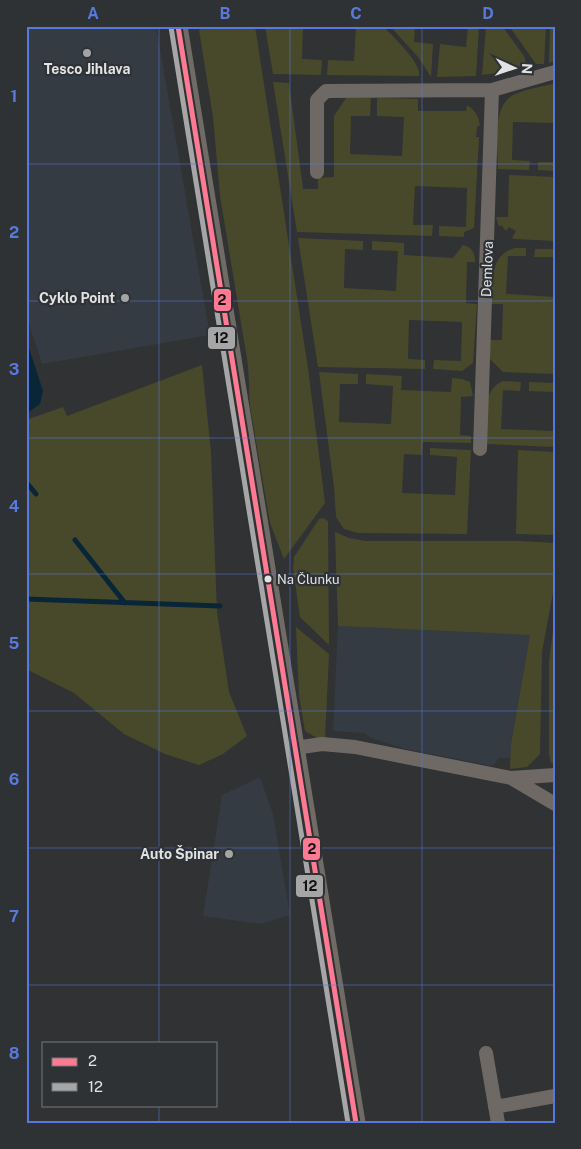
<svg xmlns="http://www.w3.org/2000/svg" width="581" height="1149" viewBox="0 0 581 1149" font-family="'Public Sans',sans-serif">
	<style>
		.built { fill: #353b42 }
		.green { fill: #48492a }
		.water { fill: #082637 }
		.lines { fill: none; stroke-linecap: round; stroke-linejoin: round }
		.stream { stroke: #082637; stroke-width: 5 }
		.street { stroke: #6e6964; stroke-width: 14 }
		.secondary { stroke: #716b66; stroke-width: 19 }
		.bus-1-casing { stroke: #2f3235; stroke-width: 9 }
		.bus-2-casing { stroke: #2f3235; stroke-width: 9 }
		.bus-1 { stroke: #fe7a93; stroke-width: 5 }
		.bus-2 { stroke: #a6a6a6; stroke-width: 5 }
		.grid { fill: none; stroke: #587adc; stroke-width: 1; stroke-opacity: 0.55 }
		.poi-dot { fill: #a3a4a6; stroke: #2f3235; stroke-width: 2 }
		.bus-dot { fill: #e1e2e4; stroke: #2f3235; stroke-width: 2 }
		.labels { text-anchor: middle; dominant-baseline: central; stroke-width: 4.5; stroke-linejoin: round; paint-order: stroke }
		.bus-label { font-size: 13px; fill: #e1e2e4; stroke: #2f3235; text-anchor: start }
		.poi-label { font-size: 14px; font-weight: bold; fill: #e1e2e4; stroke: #2f3235; text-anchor: end }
		.street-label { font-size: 14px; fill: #e1e2e4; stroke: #2f3235 }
		.line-badge { stroke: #2f3235; stroke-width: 2 }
		.pale-badge-label { font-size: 14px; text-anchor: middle; font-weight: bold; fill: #111 }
		.neatline { fill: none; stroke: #587adc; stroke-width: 2 }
		.grid-label { font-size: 16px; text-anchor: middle; font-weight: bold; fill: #587adc }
	</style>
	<rect width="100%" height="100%" fill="#303234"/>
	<path class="built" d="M26,26H156L210,335L42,364L26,315Z
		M338,626L530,635L511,743V758H499L493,766L405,749L371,738L364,733L333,731Z
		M260,777L273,814L290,915L260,924L203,916L222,795Z"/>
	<path class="green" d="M209,26H255L308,368L325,503L284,559L270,523L250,406L248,365L220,196L213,117L199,30Z
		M265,26H303L302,59L322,60L321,75L273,74Z
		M356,26H383C392,36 422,63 419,76L327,75L328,60L354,61Z
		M390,26H415L414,42L433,44L431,77L418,57Z
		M468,26H479L476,76L437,77L440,44L466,47Z
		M486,26H502L524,56L527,65L525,69L482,75Z
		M509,26H546L544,64H536Z
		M550,26H555V61L549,63Z
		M273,82L289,83L303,189H318V178L334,177V116L346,98H371L370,116H351L350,154L402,156L404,117L377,116V98L418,99V111H466L467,105C475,110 478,115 480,125L477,127L476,137H479L474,228L464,232V237L439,236V226L466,227L467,188L415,186L413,225H433L432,236L297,232Z
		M555,83V123L513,122L512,160L530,161L529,170L498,169C498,148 491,107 513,95C525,89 542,87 555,83Z
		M538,162H555V171L538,170Z
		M509,175L555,177V241L515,239L512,238L516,231L509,227L506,231L501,225L499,227L496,217H508Z
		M298,238L363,241V250L345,249L344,288L396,291L398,251L372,250V241L404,243V255L453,258L463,245C472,247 475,253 475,262H467L466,303L477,304L473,363L462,371L433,369L434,360L461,361L462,322L409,320L408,359L425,360V369L318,367Z
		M515,248H526V256H508L506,294L555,297V374L503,372L490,359V340H502L503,304H492C493,281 489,255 515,248Z
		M535,249H555V257H534Z
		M202,365L211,452L217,612L229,692L247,736L223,754L199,765L165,754L124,734L74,693L26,669V420L63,407L67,416Z
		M319,372L358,374V384H340L339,422L391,424L393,386L366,384V374L402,376L401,390L451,392L452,378L462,379L470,382L473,396L461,397L460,435L471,436V443L423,442L422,455L404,454L402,493L455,495L457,457L430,455V448L471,450L467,534L358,533L344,529L336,517L334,487Z
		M503,381L521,382L520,391L503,390L501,429L554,431L555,407V447L486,444C487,423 480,390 503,381Z
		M529,382L555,383V392L529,391Z
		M518,450L555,452V535L516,534Z
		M323,518L328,521L329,645L300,617L293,568L294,557L319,519Z
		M335,532L349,538L366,541H520L555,543V582L542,652L540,754L527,767L510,769L511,744L530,635L338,626Z
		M555,616V764L551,763L549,754V661Z
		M296,627L329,654L325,740L322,741L305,731L299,696Z"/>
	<path class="water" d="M26,339L43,391L40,404L26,414Z"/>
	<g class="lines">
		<path class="stream" d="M26,482L36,494
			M75,540L125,603
			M26,599L220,606"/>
		<path class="street" d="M317,172V100L326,91L492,90L555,72
			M480,449L492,90
			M295,748L322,744L355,747L511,778L555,804
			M511,778L555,775
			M486,1053L498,1123
			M495,1107L555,1096"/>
		<path class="secondary" d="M178,26L356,1123"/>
		<defs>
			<path id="bus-1" d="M178,26L356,1123"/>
			<path id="bus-2" d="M171,27L348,1123"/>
		</defs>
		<use href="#bus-1" class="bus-1-casing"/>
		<use href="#bus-2" class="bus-2-casing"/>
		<use href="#bus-1" class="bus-1"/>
		<use href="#bus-2" class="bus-2"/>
	</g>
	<path class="grid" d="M159,26V1043M290,26V1123M422,26V1123M26,164H555M26,301H555M26,438H555M26,574H555M26,711H555M26,848H555M26,985H555M159,1105V1123"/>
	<g class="poi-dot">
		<circle cx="87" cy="53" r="5"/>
		<circle cx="125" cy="298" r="5"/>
		<circle cx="229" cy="854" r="5"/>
	</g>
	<circle class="bus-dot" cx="268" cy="579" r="4.5"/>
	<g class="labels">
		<g class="bus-label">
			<text x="277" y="579">Na Člunku</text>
		</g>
		<g class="poi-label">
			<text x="87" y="69" text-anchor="middle">Tesco Jihlava</text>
			<text x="115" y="298">Cyklo Point</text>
			<text x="219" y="854">Auto Špinar</text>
		</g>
		<g class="street-label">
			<text transform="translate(487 269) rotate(-88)">Demlova</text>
		</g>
	</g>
	<g class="line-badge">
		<rect x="213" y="288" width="19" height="24" rx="5" fill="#fe7a93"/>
		<rect x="207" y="326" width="29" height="24" rx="5" fill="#a6a6a6"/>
		<rect x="302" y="837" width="19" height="24" rx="5" fill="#fe7a93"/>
		<rect x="295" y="874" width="29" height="24" rx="5" fill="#a6a6a6"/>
	</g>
	<g class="pale-badge-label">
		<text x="222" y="305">2</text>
		<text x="221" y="343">12</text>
		<text x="312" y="854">2</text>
		<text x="310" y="891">12</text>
	</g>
	<rect width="581" height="1149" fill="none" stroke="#2f3235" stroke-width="55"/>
	<rect x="42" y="1042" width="175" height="65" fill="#2f3235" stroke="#76787b"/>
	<rect x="52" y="1058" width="25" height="8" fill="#fe7a93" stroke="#76787b"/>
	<text x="88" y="1066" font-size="15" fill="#e1e2e4">2</text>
	<rect x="52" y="1083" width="25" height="8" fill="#a6a6a6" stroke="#76787b"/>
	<text x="88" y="1092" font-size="15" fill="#e1e2e4">12</text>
	<g transform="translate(514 68) rotate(93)" stroke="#2f3235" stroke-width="4" paint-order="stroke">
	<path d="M0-4L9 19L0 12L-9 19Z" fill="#e1e2e4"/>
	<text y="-8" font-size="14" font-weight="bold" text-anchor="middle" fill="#e1e2e4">N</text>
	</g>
	<rect x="28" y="28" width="526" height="1094" class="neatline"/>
	<g class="grid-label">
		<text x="93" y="19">A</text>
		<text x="225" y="19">B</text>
		<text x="356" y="19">C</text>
		<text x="488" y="19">D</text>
		<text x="14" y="102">1</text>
		<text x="14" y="238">2</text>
		<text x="14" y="375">3</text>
		<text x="14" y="512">4</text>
		<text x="14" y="649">5</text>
		<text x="14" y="785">6</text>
		<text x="14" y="922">7</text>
		<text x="14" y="1059">8</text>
	</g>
</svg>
